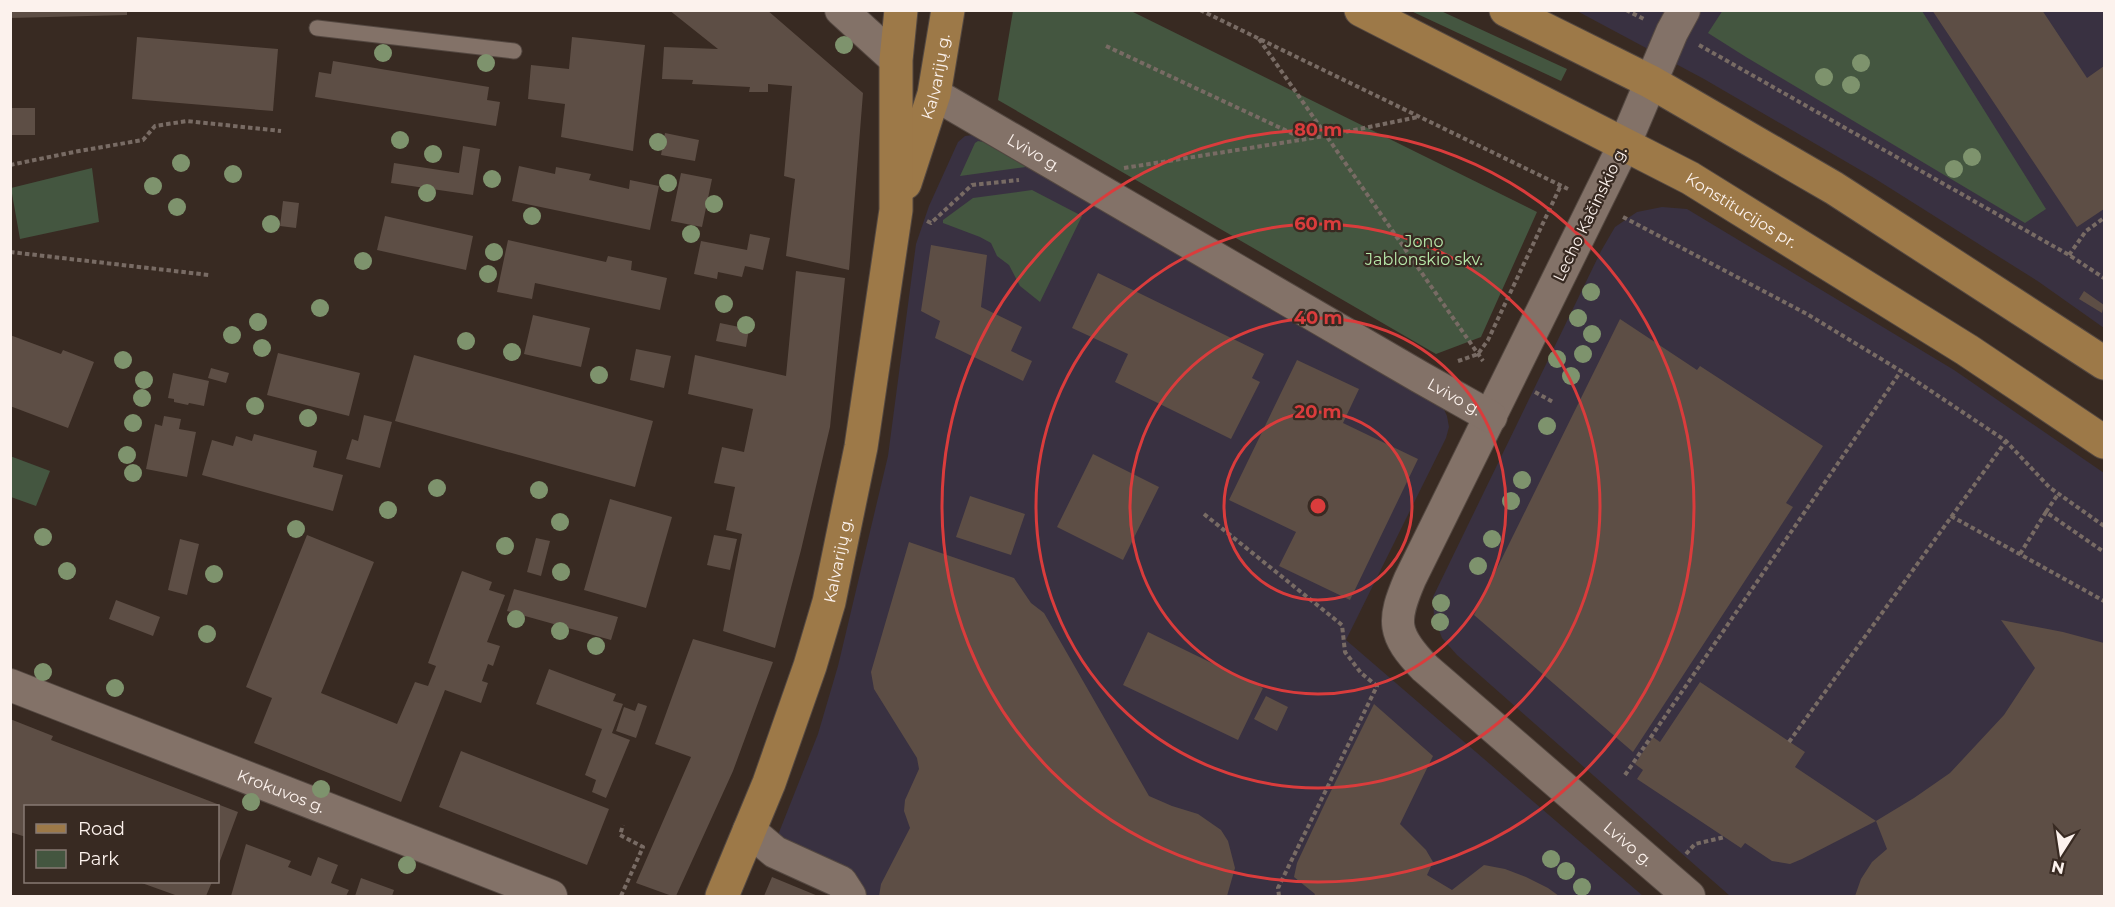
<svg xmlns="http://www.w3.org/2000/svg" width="2115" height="907" viewBox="0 0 2115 907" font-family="Montserrat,sans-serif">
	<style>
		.commercial { fill: #393141 }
		.green { fill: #445640 }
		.building { fill: #5d4e45 }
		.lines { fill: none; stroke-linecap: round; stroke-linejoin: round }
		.service-casing { stroke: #544841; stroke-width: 17 }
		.minor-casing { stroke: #544841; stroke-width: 34 }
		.primary-casing { stroke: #544841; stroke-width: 35 }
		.path { stroke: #786b64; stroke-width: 4; stroke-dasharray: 4.5 3; stroke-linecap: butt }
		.service { stroke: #837268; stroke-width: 15 }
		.minor { stroke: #837268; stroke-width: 32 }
		.primary { stroke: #9d7948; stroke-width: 33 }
		.tree { fill: #7e936d }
		.ring { fill: none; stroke: #da3c3c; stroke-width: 3 }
		.labels { text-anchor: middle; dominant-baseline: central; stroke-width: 4.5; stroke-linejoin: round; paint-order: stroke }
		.street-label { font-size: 16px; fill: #fcf2ed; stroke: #382a22 }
		.park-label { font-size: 16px; fill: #b7e9aa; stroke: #382a22 }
		.centre { fill: #da3c3c; stroke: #382a22; stroke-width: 3 }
		.ring-label { font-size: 18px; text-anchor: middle; font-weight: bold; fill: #da3c3c; stroke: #382a22; stroke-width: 4.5; stroke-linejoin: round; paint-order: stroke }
	</style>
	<rect width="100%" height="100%" fill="#382a22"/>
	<path class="commercial" d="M1577,11H2104V328L2039,282L1874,178L1704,79Z
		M973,135L1443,407L1447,416L1449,427L1446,438L1346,640L1643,896H862L776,840L818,734L838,666L888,456L916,244L929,206L958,142L965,136Z
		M1662,207L1687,209L1954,370L2104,473V896H1730L1457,655L1442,638L1434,617L1433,597L1601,251L1615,227L1637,212Z"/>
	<path class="green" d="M1723,10L1922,11L2046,209L2025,223L1746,57L1708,33Z
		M1013,11H1131L1537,212L1481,337L1436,354L998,100Z
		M1411,11H1441L1567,69L1561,81Z
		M978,141L983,142L1026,167L960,176L975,143Z
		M92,168L99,222L20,239L11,188Z
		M1032,190L1082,216L1040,302L1020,286L1009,265L997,256L991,243L980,237L943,223V220L973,198Z
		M10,456L50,471L36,506L11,497Z"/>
	<path class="building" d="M10,10H127V15L10,18Z
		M669,10H767L863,93L849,270L786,256L795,179L784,176L792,86L768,84V92H749L750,87L692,84L693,80L662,79L664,47L718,49Z
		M1932,10H2042L2087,78L2104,66V209L2077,227Z
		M137,37L278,49L273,111L132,99Z
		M572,37L645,45L633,151L561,137L565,104L528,99L531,65L569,69Z
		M333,61L489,87L487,100L500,102L496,126L315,97L319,72L331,74Z
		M10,108H35V135H10Z
		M665,133L699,140L695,161L661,155Z
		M463,146L480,149L473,195L391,183L394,163L459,173Z
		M519,166L555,174L556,167L591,174L589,180L629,189L630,180L659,186L650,230L512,201Z
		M681,173L712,179L702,227L671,221Z
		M283,201L299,203L296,228L280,226Z
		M385,216L473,236L466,270L377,250Z
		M750,234L770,238L763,270L745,266L742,277L718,272L717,279L694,274L701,241L747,250Z
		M508,240L606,262L608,256L632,261L631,270L667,278L660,310L535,283L532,299L497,292Z
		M931,245L987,255L981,307L1022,327L1011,351L1032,361L1023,381L935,338L940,321L921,311Z
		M796,271L845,278L830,427L801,550L775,648L723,631L742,534L726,530L735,487L714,483L722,447L744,452L753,409L688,394L695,355L786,376Z
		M1098,273L1264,354L1252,378L1260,382L1231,439L1115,382L1128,354L1072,328Z
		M2084,291L2104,305L2102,313L2079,299Z
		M533,315L590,328L581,367L524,354Z
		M1620,319L1697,370L1700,366L1823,446L1786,503L1793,507L1633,752L1474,615Z
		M720,323L749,329L746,347L716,341Z
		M10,335L61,354L63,350L94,362L68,428L10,406Z
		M636,349L671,356L664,388L630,380Z
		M278,353L360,373L349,416L267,395Z
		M414,355L653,421L635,487L395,421Z
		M1297,360L1359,389L1343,423L1418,459L1350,600L1279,566L1296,532L1229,500Z
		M211,368L229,373L226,383L208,378Z
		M173,373L209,381L204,406L189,403L188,405L174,402V399L168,398Z
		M364,415L392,422L380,468L346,459L352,439L358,441Z
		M164,416L181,419L179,429L196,432L187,477L146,469L155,424L162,426Z
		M254,434L317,451L313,467L343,475L333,511L202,475L212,440L233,446L236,436L252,441Z
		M1093,454L1159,487L1123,560L1057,527Z
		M970,496L1025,514L1011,555L956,537Z
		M610,499L672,517L646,608L584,590Z
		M307,535L374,562L321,693L397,724L415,682L428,686L436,666L428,663L462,571L492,582L489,590L505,595L487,642L500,646L493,666L488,664L482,681L488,683L481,703L445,690L401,802L254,743L272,698L246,687Z
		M714,535L737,539L730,570L707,565Z
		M536,538L550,541L541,576L527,572Z
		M180,539L199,544L187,595L168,590Z
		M909,542L1014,578L1031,603L1044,613L1149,796L1172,806L1198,814L1221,830L1228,841L1235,868L1227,896H879L881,884L910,828L904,811L905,800L919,769L917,758L874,689L871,672Z
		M514,589L618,617L611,640L507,611Z
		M116,600L160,617L153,636L109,619Z
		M2001,620L2063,632L2104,643V896H1855L1861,879L1872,862L1887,849L1876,821L1914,798L1950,773L2004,715L2035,668Z
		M1148,632L1263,688L1238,740L1123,685Z
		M693,639L773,662L733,771L676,896H672L636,883L691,757L655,744Z
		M549,669L616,694L613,701L623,704L612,733L630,740L606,798L592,792L596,780L585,775L602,729L536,704Z
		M1700,682L1805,752L1795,767L1876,821L1802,859L1790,864L1772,861L1745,843L1741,848L1637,779L1643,770L1635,764L1653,737L1660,742Z
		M1266,696L1288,707L1277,731L1254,719Z
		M638,703L647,706L636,738L616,731L624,707L635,711Z
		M1374,704L1433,756L1400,824L1426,850L1433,862L1427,875L1452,890L1484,865L1505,869L1526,877L1548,888L1559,896H1314L1315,894L1294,877L1297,863L1326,801Z
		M10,719L53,736L51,740L238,812L218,866V806H26V837L10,832Z
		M461,751L609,809L587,865L439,807Z
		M246,844L291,861L288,867L311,876L318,857L338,865L331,883L349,890L346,896H231Z
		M772,877L818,896H764Z
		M361,878L394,890L392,896H355Z
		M139,882H212L206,896H178Z"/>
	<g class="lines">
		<defs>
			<path id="service" d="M317,28L514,51"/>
			<g id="minor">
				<path d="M841,10L896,60"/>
				<path id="s1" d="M1684,10L1672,32L1625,143L1410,579C1392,621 1392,634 1425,668L1689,896"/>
				<path id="s2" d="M934,94L1420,377L1491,417"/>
				<path id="s3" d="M10,685L551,896"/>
				<path d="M749,830L775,852L841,882L850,896"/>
			</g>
			<g id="primary">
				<path id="s4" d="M1361,10L1690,178L1967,350L2104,442"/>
				<path d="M1506,10L1651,82L1834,188L2104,363"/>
				<path id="s5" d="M905,183L934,94L948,10"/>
				<path id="s6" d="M722,896L769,783L810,666L829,602L861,447L896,210V60L901,10"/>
			</g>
		</defs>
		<use href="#service" class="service-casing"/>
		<use href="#minor" class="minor-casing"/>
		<use href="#primary" class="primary-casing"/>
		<path class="path" d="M1200,10L1568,189
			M1626,10L1644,19
			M1259,39L1483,361
			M1699,45L2069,255L2104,278
			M1106,46L1304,139
			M10,165L79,151L143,140L155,126L187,121L281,131
			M1124,168L1325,136L1418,117
			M1623,217L1807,314L1901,371L2006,441L2049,487L2104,526
			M927,221L931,223L972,185L1019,180
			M10,252L209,275
			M2069,255L2086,231L2104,218
			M1458,361L1478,354L1488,340L1561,185
			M1535,392L1553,402
			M2046,512L2058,494
			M1204,514L1342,625L1345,652L1361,673L1377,686L1278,888L1279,896
			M1951,516L2104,601
			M2020,554L2046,512L2104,552
			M1789,742L2006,441
			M1625,775L1901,371
			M1686,854L1695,844L1725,837
			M621,896L643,847L620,835L623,825"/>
		<use href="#service" class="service"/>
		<use href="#minor" class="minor"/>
		<use href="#primary" class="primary"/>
	</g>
	<g class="tree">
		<circle cx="844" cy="45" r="9"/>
		<circle cx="383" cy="53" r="9"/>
		<circle cx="486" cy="63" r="9"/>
		<circle cx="1861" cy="63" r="9"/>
		<circle cx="1824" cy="77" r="9"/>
		<circle cx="1851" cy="85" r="9"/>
		<circle cx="400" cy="140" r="9"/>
		<circle cx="658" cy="142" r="9"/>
		<circle cx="433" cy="154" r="9"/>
		<circle cx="1972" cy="157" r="9"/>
		<circle cx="181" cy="163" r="9"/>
		<circle cx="1954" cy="169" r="9"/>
		<circle cx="233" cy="174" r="9"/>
		<circle cx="492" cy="179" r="9"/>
		<circle cx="668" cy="183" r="9"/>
		<circle cx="153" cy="186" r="9"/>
		<circle cx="427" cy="193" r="9"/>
		<circle cx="714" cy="204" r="9"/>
		<circle cx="177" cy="207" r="9"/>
		<circle cx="532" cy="216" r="9"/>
		<circle cx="271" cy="224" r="9"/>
		<circle cx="691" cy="234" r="9"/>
		<circle cx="494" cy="252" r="9"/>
		<circle cx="363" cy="261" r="9"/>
		<circle cx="488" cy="274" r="9"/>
		<circle cx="1591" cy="292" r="9"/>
		<circle cx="724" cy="304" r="9"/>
		<circle cx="320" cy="308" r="9"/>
		<circle cx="1578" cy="318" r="9"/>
		<circle cx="258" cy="322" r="9"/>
		<circle cx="746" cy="325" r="9"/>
		<circle cx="1592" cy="334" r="9"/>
		<circle cx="232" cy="335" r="9"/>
		<circle cx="466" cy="341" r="9"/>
		<circle cx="262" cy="348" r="9"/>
		<circle cx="512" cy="352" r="9"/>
		<circle cx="1583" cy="354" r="9"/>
		<circle cx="1557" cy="359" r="9"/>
		<circle cx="123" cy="360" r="9"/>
		<circle cx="599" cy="375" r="9"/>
		<circle cx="1571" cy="376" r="9"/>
		<circle cx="144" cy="380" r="9"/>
		<circle cx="142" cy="398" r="9"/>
		<circle cx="255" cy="406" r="9"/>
		<circle cx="308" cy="418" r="9"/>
		<circle cx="133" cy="423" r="9"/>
		<circle cx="1547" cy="426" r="9"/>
		<circle cx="127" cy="455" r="9"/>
		<circle cx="133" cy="473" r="9"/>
		<circle cx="1522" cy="480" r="9"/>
		<circle cx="437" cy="488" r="9"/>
		<circle cx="539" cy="490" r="9"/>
		<circle cx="1511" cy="501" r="9"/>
		<circle cx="388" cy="510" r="9"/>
		<circle cx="560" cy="522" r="9"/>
		<circle cx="296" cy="529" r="9"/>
		<circle cx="43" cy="537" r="9"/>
		<circle cx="1492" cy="539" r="9"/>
		<circle cx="505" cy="546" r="9"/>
		<circle cx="1478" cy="566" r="9"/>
		<circle cx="67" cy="571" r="9"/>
		<circle cx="561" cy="572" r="9"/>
		<circle cx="214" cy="574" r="9"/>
		<circle cx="1441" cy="603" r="9"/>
		<circle cx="516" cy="619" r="9"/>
		<circle cx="1440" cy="622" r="9"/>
		<circle cx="560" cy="631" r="9"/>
		<circle cx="207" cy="634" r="9"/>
		<circle cx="596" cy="646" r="9"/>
		<circle cx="43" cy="672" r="9"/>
		<circle cx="115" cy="688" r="9"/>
		<circle cx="321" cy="789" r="9"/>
		<circle cx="251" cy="802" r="9"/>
		<circle cx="1551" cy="859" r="9"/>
		<circle cx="407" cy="865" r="9"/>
		<circle cx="1566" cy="871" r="9"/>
		<circle cx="1582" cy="887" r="9"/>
	</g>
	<g class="ring">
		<circle cx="1318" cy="506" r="94"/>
		<circle cx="1318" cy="506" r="188"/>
		<circle cx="1318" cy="506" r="282"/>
		<circle cx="1318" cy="506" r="376"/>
	</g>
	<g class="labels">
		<g class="street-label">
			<text stroke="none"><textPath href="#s5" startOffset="111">Kalvarijų g.</textPath></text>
			<text stroke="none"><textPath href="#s2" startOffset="116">Lvivo g.</textPath></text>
			<text stroke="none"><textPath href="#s4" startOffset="430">Konstitucijos pr.</textPath></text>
			<text transform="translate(1590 214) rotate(-64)">Lecho Kačinskio g.</text>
			<text stroke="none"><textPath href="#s2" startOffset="602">Lvivo g.</textPath></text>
			<text stroke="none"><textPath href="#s6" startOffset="356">Kalvarijų g.</textPath></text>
			<text stroke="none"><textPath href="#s3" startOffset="291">Krokuvos g.</textPath></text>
			<text stroke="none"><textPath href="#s1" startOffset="1000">Lvivo g.</textPath></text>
		</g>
		<g class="park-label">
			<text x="1424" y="241">Jono<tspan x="1424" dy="18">Jablonskio skv.</tspan></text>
		</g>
	</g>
	<circle cx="1318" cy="506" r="9" class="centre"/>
	<g class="ring-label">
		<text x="1318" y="136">80 m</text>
		<text x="1318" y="230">60 m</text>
		<text x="1318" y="324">40 m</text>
		<text x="1318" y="418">20 m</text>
	</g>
	<rect width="2115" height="907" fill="none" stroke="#fcf2ed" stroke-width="24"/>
	<rect x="24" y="805" width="195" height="78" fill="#382a22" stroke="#867a73" stroke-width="1.5"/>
	<rect x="36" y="824" width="30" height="9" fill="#9d7948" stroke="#867a73" stroke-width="1.5"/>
	<text x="78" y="835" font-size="18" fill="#fcf2ed">Road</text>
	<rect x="36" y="850" width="30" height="18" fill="#445640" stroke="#867a73" stroke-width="1.5"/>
	<text x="78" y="865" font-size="18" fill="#fcf2ed">Park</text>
	<g transform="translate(2061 853) rotate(192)" stroke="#382a22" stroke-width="4.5" paint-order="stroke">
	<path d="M0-4.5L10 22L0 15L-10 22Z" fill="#fcf2ed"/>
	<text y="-9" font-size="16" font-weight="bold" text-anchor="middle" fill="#fcf2ed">N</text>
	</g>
</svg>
